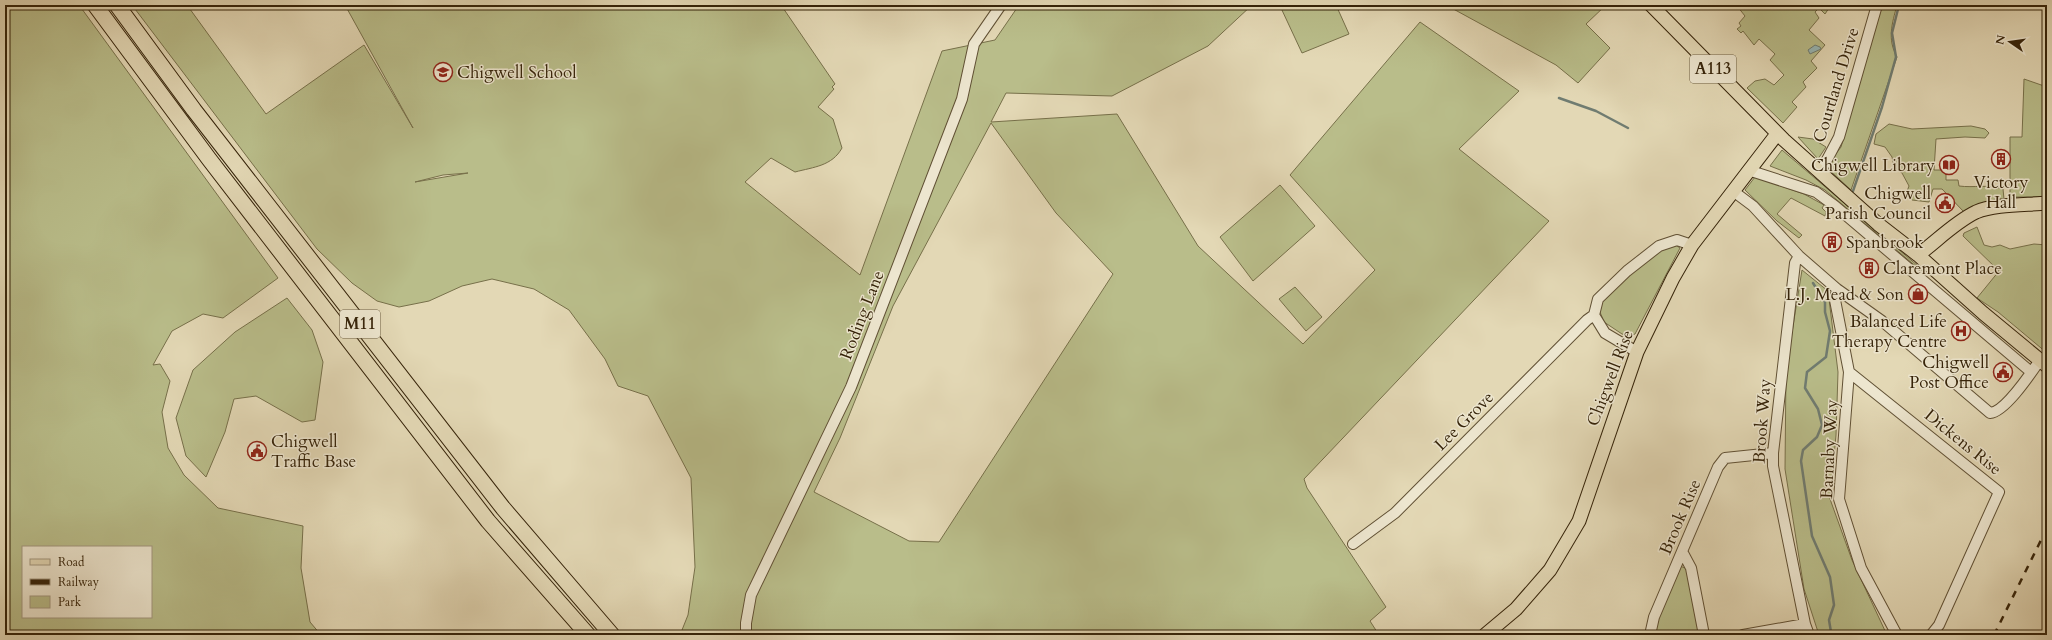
<svg xmlns="http://www.w3.org/2000/svg" width="2052" height="640" viewBox="0 0 2052 640" font-family="Cardo,serif">
	<style>
		.green { fill: #b9bd8a; stroke: #77704a; fill-rule: evenodd }
		.water { fill: #98b8b7; stroke: #707c71 }
		.lines { fill: none; stroke-linecap: round; stroke-linejoin: round }
		.stream { stroke: #707c71; stroke-width: 2.5 }
		.minor-casing { stroke: #605034; stroke-width: 12 }
		.major-casing { stroke: #352309; stroke-width: 15 }
		.highway-casing { stroke: #352309; stroke-width: 17 }
		.minor { stroke: #ede6cf; stroke-width: 10 }
		.major { stroke: #e3d8b5; stroke-width: 13 }
		.highway { stroke: #e3d8b5; stroke-width: 15 }
		.rail { stroke: #352309; stroke-width: 2.5; stroke-dasharray: 7 7; stroke-linecap: butt }
		.labels { text-anchor: middle; dominant-baseline: central; stroke-width: 3; stroke-linejoin: round; paint-order: stroke }
		.shield { fill: #ede6cf; stroke: #6c5e44; stroke-width: 1 }
		.shield-label { font-size: 16px; font-weight: bold; fill: #352309 }
		.poi-label { font-size: 17px; fill: #352309; stroke: #ede6cf; text-anchor: end }
		.street-label { font-size: 17px; fill: #352309; stroke: #ede6cf }
	</style>
	<rect width="100%" height="100%" fill="#e3d8b5"/>
	<filter id="stains"><feTurbulence type="fractalNoise" baseFrequency=".005" numOctaves="4"/><feColorMatrix values="0 0 0 0 .2 0 0 0 0 .09 0 0 0 0 .02 0 0 0 .5 -.17"/></filter>
	<radialGradient id="worn" r=".72"><stop offset=".6" stop-color="#630" stop-opacity="0"/><stop offset="1" stop-color="#630" stop-opacity=".3"/></radialGradient>
	<path class="green" d="M5,5H79L278,278L223,318L203,314L172,331L153,365L160,364L170,381L162,412L168,448L184,475L218,508L303,526L301,568L310,622L321,635H5ZM23,547H151V617H23Z
		M132,5H187L266,114L364,45L413,128L345,5H781L835,84L832,87L834,89L818,107L833,119L842,148C832,166 814,167 795,172L771,158L745,182L860,275L942,51L995,40L1019,5H1252L1208,46L1112,96L1006,93L991,122L1117,114L1198,246L1303,344L1375,270L1290,175L1420,22L1519,91L1459,149L1549,221L1304,479L1307,488L1386,607L1370,621L1379,635H680L688,615L695,567L691,478L648,396L618,386L605,359L569,310L534,289L492,279L462,286L429,301L399,307L377,301L352,283L317,249ZM991,123L1056,213L1113,274L939,542L909,541L814,492L840,438L893,306ZM468,173L415,182L443,175Z
		M1288,5H1336L1349,34L1302,53L1281,8Z
		M1446,5H1606L1586,24L1610,48L1578,83L1556,65Z
		M1729,5H1831L1825,14L1819,8L1815,12L1819,18L1809,30L1825,45L1811,61L1817,68L1803,82L1806,87L1792,102L1797,107L1783,123L1747,88L1755,81L1765,79L1774,85L1784,75L1770,60L1775,54L1759,39L1754,45L1743,31L1741,33L1737,29L1741,26L1739,23L1745,16L1737,6L1733,9Z
		M1882,5H1897C1892,24 1887,39 1897,57L1851,190L1826,167L1841,147Z
		M2024,79L2047,87V197H2010V137H2022Z
		M1889,124L1912,129L1971,126L1985,129L1989,133L1985,138L1965,137L1936,139L1934,170H1946V180H1958L1959,186C1973,188 1990,184 2003,189L2004,199L1964,212L1942,189H1933L1929,202L1912,200L1906,194L1909,186L1902,173L1894,167L1892,157L1885,147L1874,144L1876,134Z
		M1798,137L1813,139L1826,147L1818,159Z
		M1782,150L1925,272V274L1825,190L1806,180L1770,166Z
		M1755,177L1804,194L1824,205L1822,208L1826,212L1825,216L1791,198L1777,214L1802,235L1799,238L1777,221L1745,190Z
		M1280,185L1315,226L1253,281L1220,237Z
		M1977,227L1984,245L1992,247L2000,245L2010,249L2034,244L2047,245V250L2044,254H2047V353L1998,312L1977,298L1999,271L1963,236L1964,233Z
		M1674,244L1680,248L1635,334L1630,336L1622,334L1604,322L1600,312L1602,301L1627,274L1659,249Z
		M1802,270L1828,291L1838,372L1836,435L1830,499L1852,560L1887,635H1819L1804,589L1785,469L1786,370Z
		M1295,287L1322,317L1306,331L1279,299Z
		M287,298L312,330L323,362L315,420L302,422L256,396L234,399L225,432L206,477L186,456L176,418L193,370L235,332Z
		M1677,565L1688,569L1701,628L1699,635H1651Z"/>
	<path class="water" d="M1815,45L1820,47L1821,49L1810,54L1808,50Z"/>
	<g class="lines">
		<path class="stream" d="M1559,98L1596,111L1628,128
			M1853,191L1882,107L1896,57L1892,33L1899,5
			M1813,283L1825,302V312L1830,331L1826,357L1807,372L1805,388L1818,409L1822,425L1817,437L1803,450L1801,461L1812,536L1830,577L1834,605L1829,620L1831,632L1835,635"/>
		<defs>
			<path id="minor" d="M1748,170L1816,192L1835,206L2031,372
				M1820,173L1839,137L1877,5
				M1733,191L1753,206L1799,256L1837,289L1882,321L1990,413C2005,412 2031,373 2040,360
				M1799,256L1795,263L1773,453V466L1805,624L1809,635
				M1837,289L1835,300L1849,372L1999,492L1939,625L1931,635
				M1637,352L1605,333L1594,315L1598,299L1627,271L1659,246L1677,240L1692,245
				M1849,372L1839,499L1861,568L1897,635
				M1353,544L1395,513L1587,320L1594,315
				M1683,553L1691,568L1704,635
				M746,635V623L751,595L851,387L962,99L974,44L1001,5
				M1650,635L1654,617L1718,467L1725,458L1773,453
				M1743,635L1805,624"/>
			<path id="major" d="M1651,5L1784,140L1878,224L1918,255L1983,313L2047,366
				M1918,255C1937,241 1955,222 1976,212C1994,204 2026,205 2047,203
				M1485,635L1516,609L1550,570L1579,521L1637,352L1673,278L1692,245L1777,134"/>
			<path id="highway" d="M95,5L209,159L488,521L588,635
				M117,5L194,110L503,508L612,635"/>
		</defs>
		<use href="#minor" class="minor-casing"/>
		<use href="#major" class="major-casing"/>
		<use href="#highway" class="highway-casing"/>
		<use href="#minor" class="minor"/>
		<use href="#major" class="major"/>
		<use href="#highway" class="highway"/>
		<path class="rail" d="M1994,635L2047,528"/>
	</g>
	<defs>
		<symbol id="school-ring" viewBox="-11 -11 22 22"><circle r="9.5" fill="#ede6cf" stroke="#8f2418" stroke-width="1.5"/><path d="M0-5L7-2L0 1L-7-2ZM-4 1L0 2.5L4 1V4Q0 6-4 4Z" fill="#8f2418"/></symbol>
		<symbol id="building-ring" viewBox="-11 -11 22 22"><circle r="9.5" fill="#ede6cf" stroke="#8f2418" stroke-width="1.5"/><path d="M-4-6H4V6H1V3H-1V6H-4ZM-2.5-4.3h1.7v1.8h-1.7ZM.8-4.3h1.7v1.8H.8ZM-2.5-1h1.7V.8h-1.7ZM.8-1h1.7V.8H.8Z" fill="#8f2418"/></symbol>
		<symbol id="library-ring" viewBox="-11 -11 22 22"><circle r="9.5" fill="#ede6cf" stroke="#8f2418" stroke-width="1.5"/><path d="M-6-4Q-3-5.5-.7-3.5V5Q-3 3-6 4ZM6-4Q3-5.5 .7-3.5V5Q3 3 6 4Z" fill="#8f2418"/></symbol>
		<symbol id="civic-ring" viewBox="-11 -11 22 22"><circle r="9.5" fill="#ede6cf" stroke="#8f2418" stroke-width="1.5"/><path d="M-.6-6.5H3V-4.5H.6V-3L4-1V1h2V6H-6V1h2V-1L-.6-3ZM-1.2 2.5V6h2.4V2.5Z" fill="#8f2418"/></symbol>
		<symbol id="shop-ring" viewBox="-11 -11 22 22"><circle r="9.5" fill="#ede6cf" stroke="#8f2418" stroke-width="1.5"/><path d="M-5-2.5h2.3a2.7 3.5 0 0 1 5.4 0H5L5.5 6h-11ZM-1.5-2.5h3a1.5 2.3 0 0 0-3 0Z" fill="#8f2418"/></symbol>
		<symbol id="hospital-ring" viewBox="-11 -11 22 22"><circle r="9.5" fill="#ede6cf" stroke="#8f2418" stroke-width="1.5"/><path d="M-5-5h3v3.5h4V-5h3V5h-3V1.5h-4V5h-3Z" fill="#8f2418"/></symbol>
	</defs>
	<g fill-rule="evenodd">
		<use href="#school-ring" x="432" y="61" width="22" height="22"/>
		<use href="#building-ring" x="1990" y="148" width="22" height="22"/>
		<use href="#library-ring" x="1938" y="154" width="22" height="22"/>
		<use href="#civic-ring" x="1934" y="192" width="22" height="22"/>
		<use href="#building-ring" x="1821" y="231" width="22" height="22"/>
		<use href="#building-ring" x="1858" y="257" width="22" height="22"/>
		<use href="#shop-ring" x="1907" y="283" width="22" height="22"/>
		<use href="#hospital-ring" x="1950" y="320" width="22" height="22"/>
		<use href="#civic-ring" x="1992" y="361" width="22" height="22"/>
		<use href="#civic-ring" x="246" y="440" width="22" height="22"/>
	</g>
	<g class="labels">
		<g class="shield">
			<rect x="1690" y="55" width="46" height="28" rx="3"/>
			<rect x="340" y="310" width="40" height="28" rx="3"/>
		</g>
		<g class="shield-label">
			<text x="1713" y="69">A113</text>
			<text x="360" y="324">M11</text>
		</g>
		<g class="poi-label">
			<text x="457" y="72" text-anchor="start">Chigwell School</text>
			<text x="1935" y="165">Chigwell Library</text>
			<text x="2001" y="182" text-anchor="middle">Victory<tspan x="2001" dy="20">Hall</tspan></text>
			<text x="1931" y="193">Chigwell<tspan x="1931" dy="20">Parish Council</tspan></text>
			<text x="1846" y="242" text-anchor="start">Spanbrook</text>
			<text x="1883" y="268" text-anchor="start">Claremont Place</text>
			<text x="1904" y="294">L.J. Mead &amp; Son</text>
			<text x="1947" y="321">Balanced Life<tspan x="1947" dy="20">Therapy Centre</tspan></text>
			<text x="1989" y="362">Chigwell<tspan x="1989" dy="20">Post Office</tspan></text>
			<text x="271" y="441" text-anchor="start">Chigwell<tspan x="271" dy="20">Traffic Base</tspan></text>
		</g>
		<g class="street-label">
			<text transform="translate(1836 85) rotate(-73)">Courtland Drive</text>
			<text transform="translate(862 315) rotate(-69)">Roding Lane</text>
			<text transform="translate(1610 378) rotate(-69)">Chigwell Rise</text>
			<text transform="translate(1464 421) rotate(-45)">Lee Grove</text>
			<text transform="translate(1762 421) rotate(-86)">Brook Way</text>
			<text transform="translate(1963 442) rotate(39)">Dickens Rise</text>
			<text transform="translate(1829 449) rotate(-87)">Barnaby Way</text>
			<text transform="translate(1680 517) rotate(-67)">Brook Rise</text>
		</g>
	</g>
	<rect width="2052" height="640" fill="none" stroke="#e3d8b5" stroke-width="20"/>
	<rect x="6" y="6" width="2040" height="628" fill="none" stroke="#352309" stroke-width="2"/>
	<rect x="10" y="10" width="2032" height="620" fill="none" stroke="#352309"/>
	<rect x="22" y="546" width="130" height="72" fill="#ede6cf" stroke="#a39880"/>
	<rect x="30" y="559" width="20" height="6" fill="#e3d8b5" stroke="#a39880"/>
	<text x="58" y="566" font-size="12" fill="#352309">Road</text>
	<rect x="30" y="579" width="20" height="6" fill="#352309" stroke="#a39880"/>
	<text x="58" y="586" font-size="12" fill="#352309">Railway</text>
	<rect x="30" y="596" width="20" height="12" fill="#b9bd8a" stroke="#a39880"/>
	<text x="58" y="606" font-size="12" fill="#352309">Park</text>
	<g transform="translate(2010 42) rotate(283)" stroke="#ede6cf" stroke-width="3" paint-order="stroke">
	<path d="M0-3L7 15L0 10L-7 15Z" fill="#352309"/>
	<text y="-6" font-size="11" font-weight="bold" text-anchor="middle" fill="#352309">N</text>
	</g>
	<rect width="100%" height="100%" filter="url(#stains)"/>
	<rect width="100%" height="100%" fill="url(#worn)"/>
</svg>
